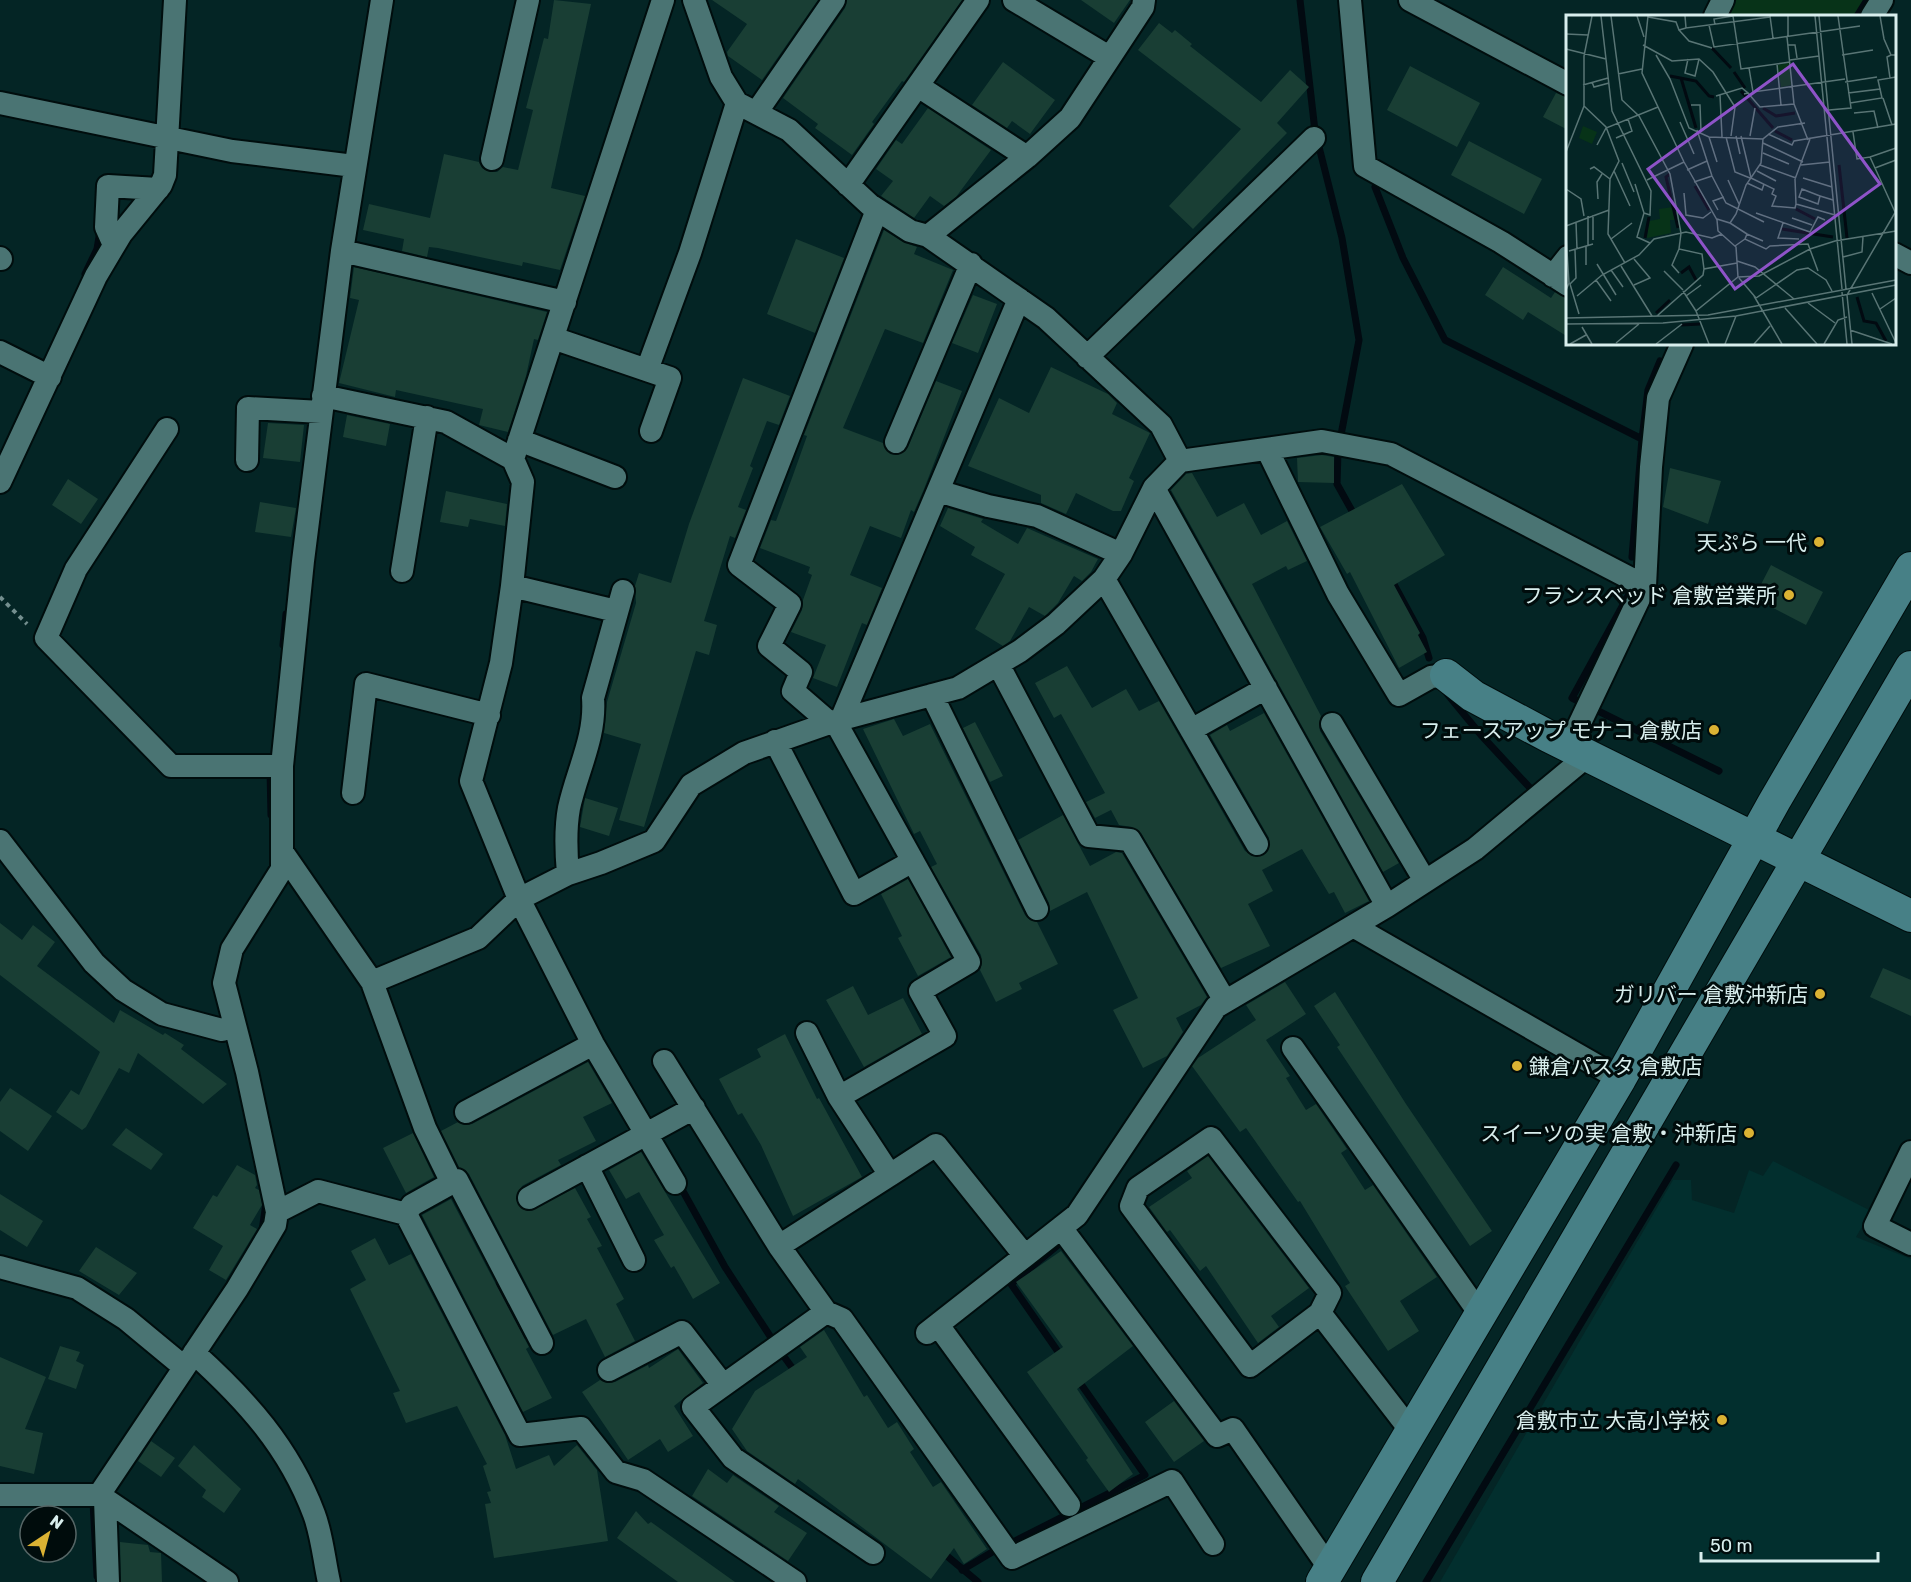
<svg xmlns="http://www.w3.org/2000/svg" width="1911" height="1582" viewBox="0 0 1911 1582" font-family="Rubik,'Noto Sans JP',sans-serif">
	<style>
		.built { fill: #022f2e }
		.green { fill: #073318 }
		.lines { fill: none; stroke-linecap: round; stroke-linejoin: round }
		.stream { stroke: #020a11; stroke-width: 7 }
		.building { fill: #193e34 }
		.street-casing { stroke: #000d0d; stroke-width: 26 }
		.secondary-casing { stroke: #000d0d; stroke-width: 34 }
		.path { stroke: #748f8f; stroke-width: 4; stroke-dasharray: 4.5 4.5; stroke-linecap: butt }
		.street { stroke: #4a7473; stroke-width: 22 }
		.secondary { stroke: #478086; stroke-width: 32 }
		.poi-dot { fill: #dbb233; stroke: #000c0c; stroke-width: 2 }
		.labels { text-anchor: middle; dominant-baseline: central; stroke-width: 6; stroke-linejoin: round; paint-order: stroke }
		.poi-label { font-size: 21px; fill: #d8eeed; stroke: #000c0c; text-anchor: end }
		.inset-river { fill: none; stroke: #020a11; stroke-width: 3 }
		.inset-road { fill: none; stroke: #597575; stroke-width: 1.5 }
		.view { fill: #8e53c8; fill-opacity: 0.15; stroke: #8e53c8; stroke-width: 3 }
		.inset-edge { fill: none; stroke: #d8eeed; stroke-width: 3 }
	</style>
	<rect width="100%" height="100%" fill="#042525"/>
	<path class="built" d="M1773,1161L1871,1211L1856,1237L1911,1259V1582H1440L1673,1180H1691L1692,1200L1734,1213L1749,1170L1763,1176Z"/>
	<path class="green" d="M1736,0H1865L1856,16H1728Z"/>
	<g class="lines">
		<path class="stream" d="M1300,0L1315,131L1342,238L1359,340L1341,435
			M1857,16L1867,0
			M1375,187L1403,258L1445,340L1642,439L1632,557
			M85,274L97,249L100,231
			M1642,439L1648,390L1660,361
			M1338,451L1337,484L1356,518
			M1390,577L1423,638L1429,658
			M1629,594L1572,698L1719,771
			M283,645L286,614
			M1444,690L1481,735L1531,789
			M270,769L271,815
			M679,1184L725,1267L770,1336
			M262,1231L266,1203
			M1058,1245L1011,1284L1061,1356
			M499,1284L525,1335
			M785,1358L796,1373
			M89,1502L93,1501L97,1576
			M1013,1542L1145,1475L1078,1380
			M941,1551L978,1582
			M962,1570L994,1551
			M1426,1582L1676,1165"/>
	</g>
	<path class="building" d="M554,0L591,4L551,188L585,196L560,270L523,262L522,266L438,248L429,247L427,257L402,251L404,239L363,230L369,204L430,218L444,154L479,162L482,168L490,172H497L503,167L518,170L533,110L526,108L544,38L548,39Z
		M712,0H818L762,80L728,56L727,52L747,24Z
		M847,0H962L904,82L902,81L872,122L874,124L852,155L815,128L818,124L783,98L845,8Z
		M1081,0H1130L1114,23Z
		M1159,23L1172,33L1175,30L1192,44L1190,46L1261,102L1290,70L1309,87L1277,123L1287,133L1193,229L1169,206L1241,129L1138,50Z
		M1003,62L1055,100L1030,134L1012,121L1007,128L972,105Z
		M1410,66L1480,103L1457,147L1387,110Z
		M1556,93L1568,97V130L1543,117Z
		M928,108L991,150L956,197L944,206L930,196L914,218L881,196L893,181L876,169L896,140L902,144Z
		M1469,141L1542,179L1524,214L1451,175Z
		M884,230L903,242L917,247L914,254L953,270L923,343L885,329L843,428L883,443L890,454L898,455L908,447L936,381L962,391L924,489L914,512L911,510L901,538L870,526L850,575L882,588L867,625L862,623L837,687L813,678L826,645L791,632L802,610L803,600L812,575L808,573L810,567L760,548L771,520L776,521L792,478L807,436L804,435Z
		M796,239L844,258L815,333L767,314Z
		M354,267L547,312L538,340L534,339L526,376L508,432L479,425L483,409L396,390L395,397L339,383L359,300L350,298Z
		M1503,267L1551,298L1555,292L1568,298V337L1528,312L1523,320L1485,295Z
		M973,295L997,304L978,353L952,343Z
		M1051,367L1108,394L1117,403L1112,414L1150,433L1129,478L1134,481L1121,511H1113L1076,493L1066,514L1041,503V495L968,466L999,398L1029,413Z
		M743,378L790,396L779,425L767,421L750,466L753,468L738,507L746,510L735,538L730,536L704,621L717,625L709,655L696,651L644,827L619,820L641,744L604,733L607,702L636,603L635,586L639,573L671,583L689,524Z
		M347,415L390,424L386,446L343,437Z
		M268,423L304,425L300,462L263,458Z
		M1322,455L1334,457V483L1298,482L1297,458Z
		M1670,468L1721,481L1708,524L1663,507Z
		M1192,473L1217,517L1244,503L1261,535L1287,521L1307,561L1288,570L1286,566L1252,584L1321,716L1319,724L1320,731L1399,863L1383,872L1171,490L1186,474Z
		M68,479L98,499L81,524L52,505Z
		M1402,484L1445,555L1394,585L1420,633L1418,635L1427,652L1399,668L1350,572L1347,574L1320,527Z
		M446,491L507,504L505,526L470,519L468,527L440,522Z
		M260,502L296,508L291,537L255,532Z
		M948,508L983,519L981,522L1018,544L1027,528L1098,559L1091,572L1082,581L1074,576L1058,603L1045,616L1029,607L1010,641L1003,646L975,629L1005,574L971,555L975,547L940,526Z
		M1771,565L1823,592L1806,625L1754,598Z
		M1067,666L1092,708L1126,689L1139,711L1159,701L1245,851L1256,857L1268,851L1269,838L1210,735L1227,725L1230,731L1264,713L1369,901L1345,913L1334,892L1329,894L1302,849L1262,870L1273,891L1248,904L1270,946L1221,968L1141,833L1132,827L1119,825L1111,810L1095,818L1086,802L1105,793L1061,714L1054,718L1035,683Z
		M894,719L903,736L930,724L1025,915L1030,920L1037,922L1058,964L1019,983L1022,989L996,1002L980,970L982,963L981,955L931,867L937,864L920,831L914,834L863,729Z
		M975,722L1003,776L990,782L963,728Z
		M585,798L618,808L609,836L580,827Z
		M1063,815L1090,866L1116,852L1122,853L1207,997L1201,1005L1176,1018L1183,1032L1167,1056L1143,1068L1113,1010L1138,998L1087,892L1050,911L1049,903L1018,840Z
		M908,879L951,957L918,976L898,938L902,936L881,894Z
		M0,923L22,940L33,925L55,942L37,966L114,1023L120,1010L163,1035L165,1033L184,1045L181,1049L227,1084L203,1104L138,1053L129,1073L119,1068L86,1127L82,1130L56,1112L71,1090L79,1095L100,1052L0,975Z
		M1883,968L1911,980V1016L1870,997Z
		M1285,982L1306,1014L1266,1040L1290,1076L1286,1078L1306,1110L1316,1104L1347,1149L1341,1153L1365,1190L1373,1185L1437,1277L1400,1301L1419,1331L1388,1351L1345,1286L1350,1283L1300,1201L1298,1202L1246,1128L1240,1132L1192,1066L1198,1058L1256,1020L1246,1005Z
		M853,986L868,1015L903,998L922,1034L864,1067L826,1000Z
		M1335,992L1406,1104L1492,1231L1470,1246L1337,1047L1340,1045L1314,1006Z
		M785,1034L817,1099L819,1098L862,1177L793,1216L761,1145L742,1113L738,1115L719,1079L761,1057L757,1049Z
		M588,1062L612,1103L583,1117L596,1141L558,1160L561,1165L522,1186L516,1198L522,1209L529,1211L575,1188L591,1217L587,1219L602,1246L597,1248L624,1299L616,1304L635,1341L605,1357L586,1319L553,1335L469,1174L459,1167L441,1131L458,1122L465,1125L472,1124Z
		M10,1088L52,1116L28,1151L0,1131V1102Z
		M126,1128L163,1154L151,1170L112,1145Z
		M413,1133L434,1177L406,1193L383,1148Z
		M641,1152L720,1283L693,1299L674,1266L671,1268L654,1240L664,1235L639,1192L626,1199L609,1170Z
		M1208,1156L1309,1288L1271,1316L1279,1327L1258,1343L1206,1266L1200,1271L1170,1230L1167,1232L1149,1207L1192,1178L1187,1171Z
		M237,1165L255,1175L257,1185L255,1188L259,1190L262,1205L250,1225L257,1229L226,1280L209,1270L223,1246L193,1228L213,1195L217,1197Z
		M0,1194L43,1221L27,1247L0,1230Z
		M451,1199L529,1347L526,1349L552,1398L523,1412L422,1215Z
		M375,1238L389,1265L411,1254L505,1435L516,1469L549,1455L554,1466L577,1445L597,1470L608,1541L494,1558L485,1504L491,1503L487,1492L491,1491L483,1466L487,1464L457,1406L406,1423L393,1393L400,1391L350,1289L366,1280L351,1251Z
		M96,1247L137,1273L119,1295L79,1271Z
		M1061,1251L1133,1346L1077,1389L1133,1474L1109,1492L1086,1460L1088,1458L1027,1372L1063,1347L1016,1282Z
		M824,1330L864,1397L867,1395L888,1428L897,1422L914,1449L910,1452L933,1487L941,1482L987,1549L964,1564L954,1548L931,1579L798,1479L795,1484L747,1451L732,1429L755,1391L807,1357L800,1347Z
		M60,1346L80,1352L76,1361L84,1365L76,1389L48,1379Z
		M678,1349L703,1383L674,1406L693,1436L668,1452L660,1439L628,1460L582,1392L600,1380L608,1383L615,1382L648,1365L649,1368Z
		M0,1357L46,1377L25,1429L43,1433L34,1474L0,1466Z
		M1174,1401L1204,1441L1174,1462L1145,1422Z
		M151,1441L175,1458L161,1477L138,1461Z
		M194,1445L241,1489L224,1513L202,1497L206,1490L178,1466Z
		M708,1469L727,1483L733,1475L779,1506L774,1512L807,1533L788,1561L692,1496Z
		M636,1511L648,1524L651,1522L735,1582H678L617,1538Z
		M120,1542L148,1545L150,1552L161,1553L162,1582H121Z"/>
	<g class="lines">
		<defs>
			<path id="street" d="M663,0L513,459L523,482L512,586L501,663L471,781L519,899L593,1044L675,1183
				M694,0L721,77L737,103L789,130L870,205L910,231L928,236L1046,318L1161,425L1180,461
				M1014,0L1109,57
				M1350,0L1365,166L1501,242L1568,285
				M1410,0L1568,84
				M1715,16L1723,0
				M1872,16L1882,0
				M918,86L1027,157
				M0,103L232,151L354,166
				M756,113L834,0
				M492,159L528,0
				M848,185L978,0
				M928,236L1027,157L1070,118L1143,7L1144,0
				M114,245L106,227L108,186L158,189
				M342,251L565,302
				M1894,254L1911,263
				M0,258L1,259
				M1553,276L1568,257
				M553,338L670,378L651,431
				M0,352L50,377
				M1087,357L1314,138
				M647,370L690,253L737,103
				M323,396L446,422L513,459
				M167,429L76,569L46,638L171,766H282
				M519,440L615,477
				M896,442L971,264
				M1267,449L1338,594L1399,695L1431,677L1446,675
				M247,460L248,408L321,412
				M0,482L96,276L121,234L161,185L165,175L175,0
				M1154,488L1387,906
				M938,491L988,506L1037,516L1121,554
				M402,571L427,417
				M1104,579L1257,844
				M512,586L616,611
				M998,664L1089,836L1130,840L1225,1001
				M932,695L1037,909
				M841,720L1019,299
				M835,721L969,962L920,991L945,1036L839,1097L890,1175L936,1145L1025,1256L1077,1215L1216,1007L1387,906L1475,849L1587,756
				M830,723L793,691L801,672L769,646L790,604L739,565L877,210
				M1332,724L1425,881
				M1191,730L1266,688
				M775,741L854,894L913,861
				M1569,746L1645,586L1651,467L1658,398L1682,344
				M353,793L366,684L489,715
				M0,841L94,963L123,990L162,1014L222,1030L235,1026
				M283,853L372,982L478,938L519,899L568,874L601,863L654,841L691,785L744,753L835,721L958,688L1020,651L1056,624L1104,579L1121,554L1154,488L1180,461L1322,441L1391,454L1645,586
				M568,874C566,852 565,830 569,808C577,771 596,737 593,698L623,591
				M1353,926L1620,1079
				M372,982L425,1128L452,1183
				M807,1033L839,1097
				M1293,1048L1480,1314
				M664,1061L779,1246L826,1312L842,1319L1012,1558L1172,1481L1213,1544
				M466,1112L593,1044
				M1911,1152L1875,1226L1911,1244
				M587,1166L634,1260
				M529,1198L694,1108
				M277,1212L318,1191L406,1214L520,1435L581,1428L616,1472L643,1480L795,1582
				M406,1214L412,1205L457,1180L542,1343
				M1062,1229L1217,1436L1233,1429L1330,1569
				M779,1246L890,1175
				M0,1267L77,1288L126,1319L184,1367
				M826,1312L693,1407L733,1458L873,1553
				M1320,1313L1330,1293L1211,1138L1138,1188L1131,1206L1250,1366L1320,1313L1411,1431
				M938,1325L1069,1505
				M927,1333L1025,1256
				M194,1353C246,1400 289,1447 314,1514C322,1535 324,1560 329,1582
				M609,1370L682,1332L723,1385
				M0,1495H99L227,1582
				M99,1495L237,1289L275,1225L277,1212L247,1072L224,983L232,949L282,869V766L303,561L342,251L382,0
				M105,1499L108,1582"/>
			<path id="secondary" d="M1446,675L1473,696L1548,736L1911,916
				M1322,1582L1620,1079L1774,802L1911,568
				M1377,1582L1911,667"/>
		</defs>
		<use href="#street" class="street-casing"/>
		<use href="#secondary" class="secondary-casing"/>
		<path class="path" d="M0,597L27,624"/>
		<use href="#street" class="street"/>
		<use href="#secondary" class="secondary"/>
	</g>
	<g class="poi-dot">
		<circle cx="1819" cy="542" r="6"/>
		<circle cx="1789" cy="595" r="6"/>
		<circle cx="1714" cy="730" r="6"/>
		<circle cx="1820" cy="994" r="6"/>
		<circle cx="1517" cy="1066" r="6"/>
		<circle cx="1749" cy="1133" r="6"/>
		<circle cx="1722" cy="1420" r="6"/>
	</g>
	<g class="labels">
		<g class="poi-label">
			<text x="1807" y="542">天ぷら 一代</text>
			<text x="1777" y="595">フランスベッド 倉敷営業所</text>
			<text x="1702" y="730">フェースアップ モナコ 倉敷店</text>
			<text x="1808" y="994">ガリバー 倉敷沖新店</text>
			<text x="1529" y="1066" text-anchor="start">鎌倉パスタ 倉敷店</text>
			<text x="1737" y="1133">スイーツの実 倉敷・沖新店</text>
			<text x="1710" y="1420">倉敷市立 大高小学校</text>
		</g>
	</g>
	<g transform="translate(1566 15)">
		<rect width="330" height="330" fill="#042525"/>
		<path d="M223,48L225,70L215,72L212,50ZM17,111L31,117L26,129L13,123ZM107,192L109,205H104L105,218L81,223L83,206L94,204L93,194Z" fill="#073318"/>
		<path class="inset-river" d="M146,33L165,53M168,57L179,73M104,61L130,66L143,81L148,82M115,63L130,113M175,76L207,113M197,93L210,101L229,98M209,116L226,125M273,150L281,223M104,159L100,162L112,213M129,171L143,195M230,194L249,204M216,214L267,222M79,223L83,202M115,258L123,252L130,265M291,282L298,306L310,308L320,326M90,298L104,285M115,310L134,309"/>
		<path class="inset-road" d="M35,1L46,96L85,176L84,200L78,198M45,1L56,85L73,101L104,159L115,218L113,234L136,239L138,254M71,1L78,22M82,1L76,58L118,147L151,205L152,216L170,232L172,262M119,1L120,13L204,2M167,1L175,54L224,47M204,1L207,23M249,1L276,274M253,1L280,274M314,1L318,24L325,40H330M82,2L110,7L113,15L120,13M143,10L148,32L294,11M149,10L148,4L167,1M113,15L123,26L146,33M0,19L22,20M222,21V1M221,22L228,89L242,125M77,30L106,46L133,44L147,57L169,92L165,121M222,30H229L231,43M0,34L40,44M90,40L104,64L123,113L143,122L197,124M276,40L307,35M122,44L119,58L129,61L133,44M224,45L253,41M211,49L215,90M183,53L187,77L279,64M52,59L76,54M324,63L321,42L325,40M26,67L28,72L43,68M279,67L311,62M17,70L42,63M182,78L194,92L228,89M282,78L314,74L312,65L330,62M154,80L156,122M150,81L176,73L182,78L178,79M317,83L326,110M284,88L316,83L314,74M125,90H134L135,116M18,91L40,112L53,146L44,164L42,219L59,248M263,95L285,93L272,1M288,98L308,96L312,113M114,107L128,139M131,115L146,161L160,188L198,207M287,117L291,144L304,142L329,197M202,119L226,130L228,126L330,109M170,121L174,139M175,121L185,163M184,121L189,93M143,122L151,147M160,122L169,157L184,163M50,123L66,116L62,104M197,128L237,147M31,130L40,113L92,92M0,137L18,91V41L26,1M197,138L223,149M304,142L330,133M56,148L68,177M194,150L230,163M235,150L264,147M309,153L330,145M24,154L28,152L44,164M121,155L141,146M48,156L64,191M191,156L210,166M185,163L208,174L206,179L210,181L206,191L229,193L230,189L269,200M237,163L266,172M81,165L118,147M162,165L173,189M128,167L146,161M181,168L196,175L198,169M69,169L78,198L71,222L84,228M0,174L15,184L18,201M118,178L120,200L137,203L145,197M254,181L236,174L233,182L252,189L254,181L267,185M32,184L31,167L36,159M230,189L229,164L244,124M152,195L147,186L158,182M190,198L244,217L252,202L259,205M27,200V225M22,201V230M226,203L246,210M151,204L164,208L170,199L180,170L195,148L197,124L212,112L239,108M10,207L11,234M164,208L181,219M217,208L212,223L233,224M0,211L43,195M0,220L3,268L0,275M45,224L66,208M179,224L181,219L197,226M20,231V250M169,231L179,224L200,234L204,231L242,229L252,256M113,234L106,250L113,258M3,236L27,229M277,242L296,237L297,222M171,246L189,252L228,284M31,249L50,280M55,251L86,301M45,255L57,272M98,256L117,275M173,263L190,283L231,255L242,253L260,265L266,276M30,265L45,286M4,269L10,263L9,235M4,269L13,299M68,270L84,263L68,244M117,276L130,296M276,277L281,329M306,278L330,328M11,281L36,260L73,240L88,224L120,217L146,223L156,219M120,281L135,270M188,281L216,329M242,288L269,308M219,293L251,329M314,294L330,283M91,301L137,260L138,254L171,248M0,303L142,300L330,265M0,309L97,308L170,301L330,270M16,312L26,329M284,315L326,329M50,328L73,309M4,329L20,320M90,329L116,309M143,329L130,296L172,262L193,261L244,234L269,226L330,216M159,329L170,301M188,329L204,311M258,329L272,305L281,302M286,329L281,280L330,196"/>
		<path class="view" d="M227,49L314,169L169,274L82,154Z"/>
		<rect width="330" height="330" class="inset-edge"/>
	</g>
	<g transform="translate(48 1534) rotate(36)"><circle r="28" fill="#000c0c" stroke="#566666" stroke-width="1.5"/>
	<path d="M0-4.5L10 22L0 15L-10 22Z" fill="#dbb233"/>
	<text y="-9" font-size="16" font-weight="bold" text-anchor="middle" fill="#d8eeed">N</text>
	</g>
	<path d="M1701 1552v9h177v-9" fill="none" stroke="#d8eeed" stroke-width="3"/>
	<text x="1710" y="1552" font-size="18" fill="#d8eeed" stroke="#000c0c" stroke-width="4.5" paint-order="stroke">50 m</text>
</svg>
